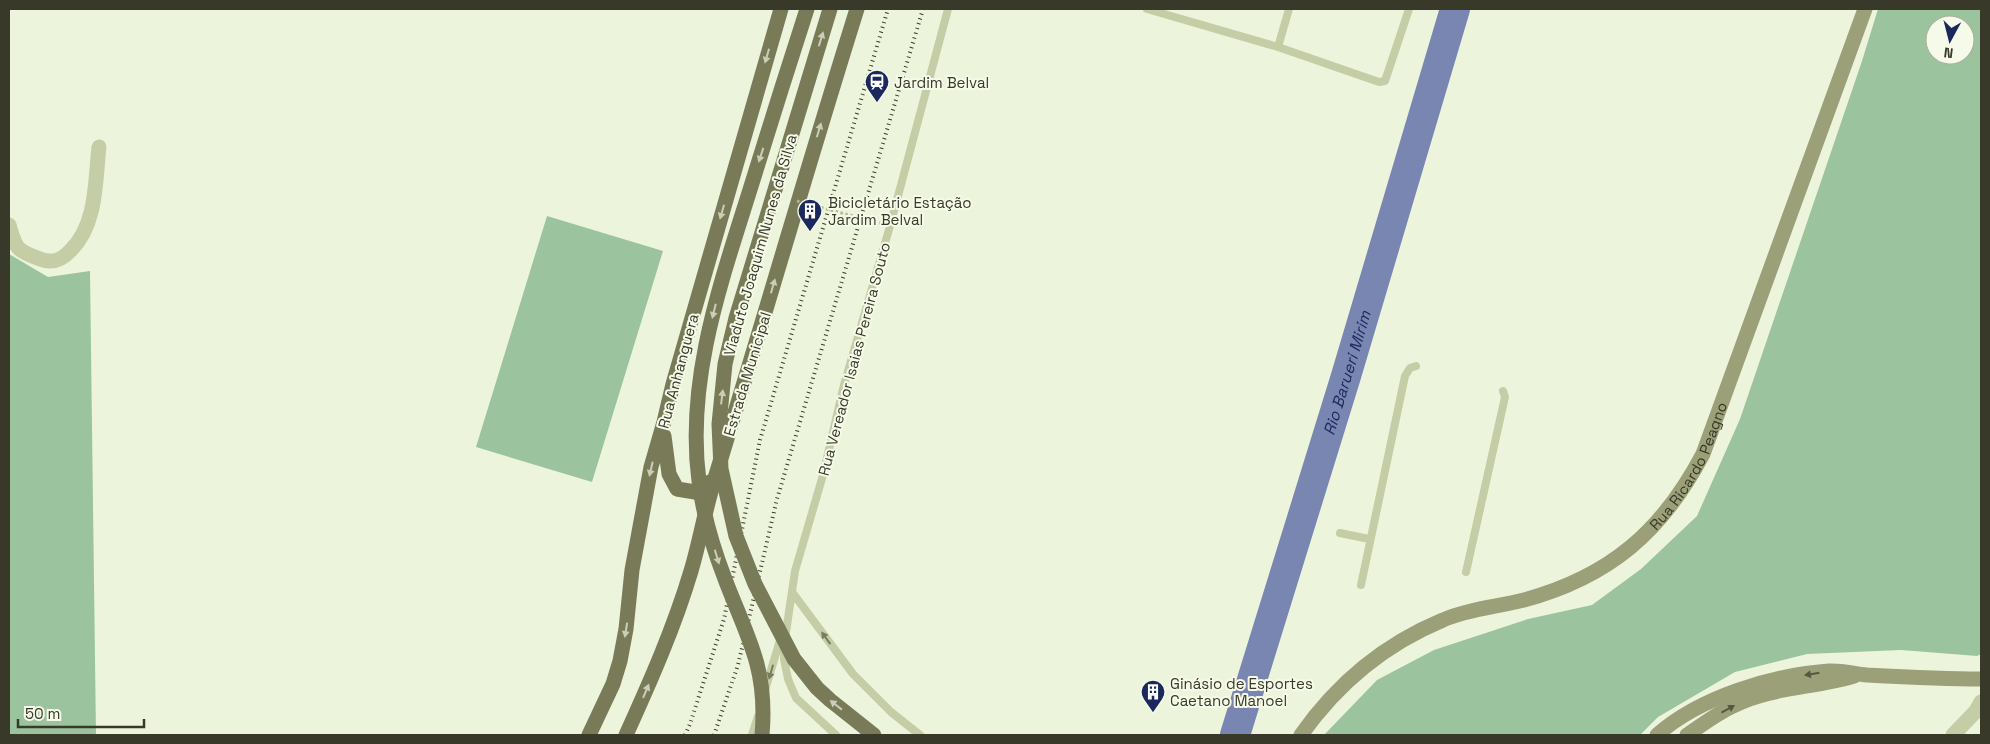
<svg xmlns="http://www.w3.org/2000/svg" width="1990" height="744" viewBox="0 0 1990 744" font-family="'Space Grotesk',sans-serif">
	<style>
		.green { fill: #9bc49e; fill-rule: evenodd }
		.lines { fill: none; stroke-linecap: round; stroke-linejoin: round }
		.river { stroke: #7986b2; stroke-width: 30 }
		.lane { stroke: #c5cda7; stroke-width: 8 }
		.street { stroke: #c5cda7; stroke-width: 15 }
		.secondary { stroke: #9ca078; stroke-width: 15 }
		.primary { stroke: #797b58; stroke-width: 15 }
		.rail { stroke: #383928; stroke-width: 4; stroke-dasharray: 1 4; stroke-linecap: butt }
		.path-bridge { stroke: #b2b991; stroke-width: 3; stroke-dasharray: 2.5 2.5; stroke-linecap: butt }
		.primary-bridge { stroke: #797b58; stroke-width: 15 }
		.oneway { fill: #caceb6 }
		.oneway2 { fill: #777c61 }
		.oneway3 { fill: #565840 }
		.labels { text-anchor: middle; dominant-baseline: central; stroke-width: 4; stroke-linejoin: round; paint-order: stroke }
		.poi-label { font-size: 15px; fill: #383928; stroke: #f6fbe9; text-anchor: start }
		.street-label { font-size: 15px; fill: #383928; stroke: #f6fbe9 }
		.water-label { font-size: 16px; font-style: italic; fill: #1b285d; stroke: #f6fbe9 }
	</style>
	<rect width="100%" height="100%" fill="#edf4dc"/>
	<path class="green" d="M1878,9H1981V654L1977,656L1901,650L1807,654L1735,672L1658,717L1640,735H1324L1377,680L1434,650L1528,619L1592,605L1641,569L1697,516L1740,419L1862,61ZM1935,25H1965V55H1935Z
		M547,216L663,251L592,482L476,447Z
		M9,254L48,277L90,271L96,735H9Z"/>
	<g class="lines">
		<path class="river" id="s1" d="M1235,735L1346,376L1455,9"/>
		<path class="lane" d="M1147,9L1278,47L1379,82L1385,81L1409,9
			M1278,47L1289,9
			M1340,533L1369,539
			M1466,572L1505,397L1503,391
			M1361,585L1405,376L1410,368L1416,366
			M792,592L853,674L891,712L920,735
			M765,690L781,637
			M752,735L758,716
			M836,735L796,698L788,679L784,659L785,639L795,571L823,475L844,385L890,226L948,9"/>
		<path class="street" d="M9,225C16,248 15,250 40,259C53,264 62,260 71,250C97,224 95,182 99,147
			M1953,735L1976,711L1981,702"/>
		<g class="secondary">
			<path id="s2" d="M1301,735C1337,684 1385,644 1443,620C1468,609 1497,607 1524,600C1609,577 1662,532 1703,454L1865,9"/>
			<path d="M1657,735C1700,697 1772,675 1829,671C1841,670 1855,674 1867,675C1905,677 1943,679 1981,679"/>
			<path d="M1687,735C1702,725 1716,714 1733,706C1770,687 1815,688 1854,676"/>
		</g>
		<path class="primary" d="M664,436L669,474L677,489L695,492L710,482
			M589,735L613,684L620,661L626,629L632,570L651,467L664,422L673,384L781,9
			M626,735C650,682 674,628 691,571C700,541 705,509 715,478C763,322 808,165 857,9"/>
		<path class="rail" d="M685,735L690,724L724,619L760,440L888,9
			M714,735L738,665L777,499L923,9"/>
		<path class="path-bridge" d="M797,201L890,226"/>
		<path class="primary-bridge" d="M830,9L736,318L725,364L719,424L721,469L736,536L755,584L794,659L817,688L830,700L874,735
			M762,735C764,712 763,687 757,664C750,637 735,606 725,579C713,548 703,514 699,481C686,383 719,288 748,196C767,134 787,71 807,9"/>
	</g>
	<defs><path id="oneway-solid" d="M-6-.8H1V-3.2L6.5 0L1 3.2V.8H-6Z" transform="scale(1.25)"/></defs>
	<g class="oneway">
		<use href="#oneway-solid" transform="translate(821 39) rotate(-73)"/>
		<use href="#oneway-solid" transform="translate(767 56) rotate(106)"/>
		<use href="#oneway-solid" transform="translate(819 130) rotate(-73)"/>
		<use href="#oneway-solid" transform="translate(761 155) rotate(108)"/>
		<use href="#oneway-solid" transform="translate(722 212) rotate(106)"/>
		<use href="#oneway-solid" transform="translate(773 286) rotate(-74)"/>
		<use href="#oneway-solid" transform="translate(714 311) rotate(104)"/>
		<use href="#oneway-solid" transform="translate(722 397) rotate(-83)"/>
		<use href="#oneway-solid" transform="translate(651 469) rotate(103)"/>
		<use href="#oneway-solid" transform="translate(717 557) rotate(73)"/>
		<use href="#oneway-solid" transform="translate(626 630) rotate(99)"/>
		<use href="#oneway-solid" transform="translate(646 691) rotate(-67)"/>
		<use href="#oneway-solid" transform="translate(836 705) rotate(-142)"/>
	</g>
	<g class="oneway2">
		<use href="#oneway-solid" transform="translate(826 638) rotate(-126)"/>
		<use href="#oneway-solid" transform="translate(771 672) rotate(106)"/>
	</g>
	<g class="oneway3">
		<use href="#oneway-solid" transform="translate(1812 674) rotate(171)"/>
		<use href="#oneway-solid" transform="translate(1728 709) rotate(-29)"/>
	</g>
	<defs>
		<symbol id="station-pin" viewBox="-11 -11 22 30"><path d="M0 17L-7.5 6A9.5 9.5 0 1 1 7.5 6Z" fill="#1b285d" stroke="#f6fbe9"/><path d="M-3-6H3Q5-6 5-4V2Q5 4 3 4L4.5 6H3L1.5 4h-3L-3 6H-4.5L-3 4Q-5 4-5 2V-4Q-5-6-3-6ZM-3.5-4v3h7v-3ZM-3.5 1v1.5H-2V1ZM2 1v1.5H3.5V1Z" fill="#fff"/></symbol>
		<symbol id="building-pin" viewBox="-11 -11 22 30"><path d="M0 17L-7.5 6A9.5 9.5 0 1 1 7.5 6Z" fill="#1b285d" stroke="#f6fbe9"/><path d="M-4-6H4V6H1V3H-1V6H-4ZM-2.5-4.3h1.7v1.8h-1.7ZM.8-4.3h1.7v1.8H.8ZM-2.5-1h1.7V.8h-1.7ZM.8-1h1.7V.8H.8Z" fill="#fff"/></symbol>
	</defs>
	<g fill-rule="evenodd">
		<use href="#station-pin" x="863" y="68" width="28" height="38"/>
		<use href="#building-pin" x="796" y="197" width="28" height="38"/>
		<use href="#building-pin" x="1139" y="678" width="28" height="38"/>
	</g>
	<g class="labels">
		<g class="poi-label">
			<text x="894" y="82">Jardim Belval</text>
			<text x="828" y="202">Bicicletário Estação<tspan x="828" dy="17">Jardim Belval</tspan></text>
			<text x="1170" y="683">Ginásio de Esportes<tspan x="1170" dy="17">Caetano Manoel</tspan></text>
		</g>
		<g class="street-label">
			<text transform="translate(760 245) rotate(-74)">Viaduto Joaquim Nunes da Silva</text>
			<text transform="translate(854 359) rotate(-75)">Rua Vereador Isaias Pereira Souto</text>
			<text transform="translate(678 371) rotate(-75)">Rua Anhanguera</text>
			<text transform="translate(747 374) rotate(-73)">Estrada Municipal</text>
			<text stroke="none"><textPath href="#s2" startOffset="490">Rua Ricardo Peagno</textPath></text>
		</g>
		<g class="water-label">
			<text stroke="none"><textPath href="#s1" startOffset="379">Rio Barueri Mirim</textPath></text>
		</g>
	</g>
	<rect width="1990" height="744" fill="none" stroke="#383928" stroke-width="20"/>
	<g transform="translate(1950 40) rotate(187)"><circle r="24" fill="#f6fbe9" stroke="#aaad9c"/>
	<path d="M0-4L9 19L0 12L-9 19Z" fill="#1b285d"/>
	<text y="-8" font-size="14" font-weight="bold" text-anchor="middle" fill="#383928">N</text>
	</g>
	<path d="M18 719v8h126v-8" fill="none" stroke="#383928" stroke-width="2.5"/>
	<text x="25" y="719" font-size="15" fill="#383928" stroke="#f6fbe9" stroke-width="4" paint-order="stroke">50 m</text>
</svg>
